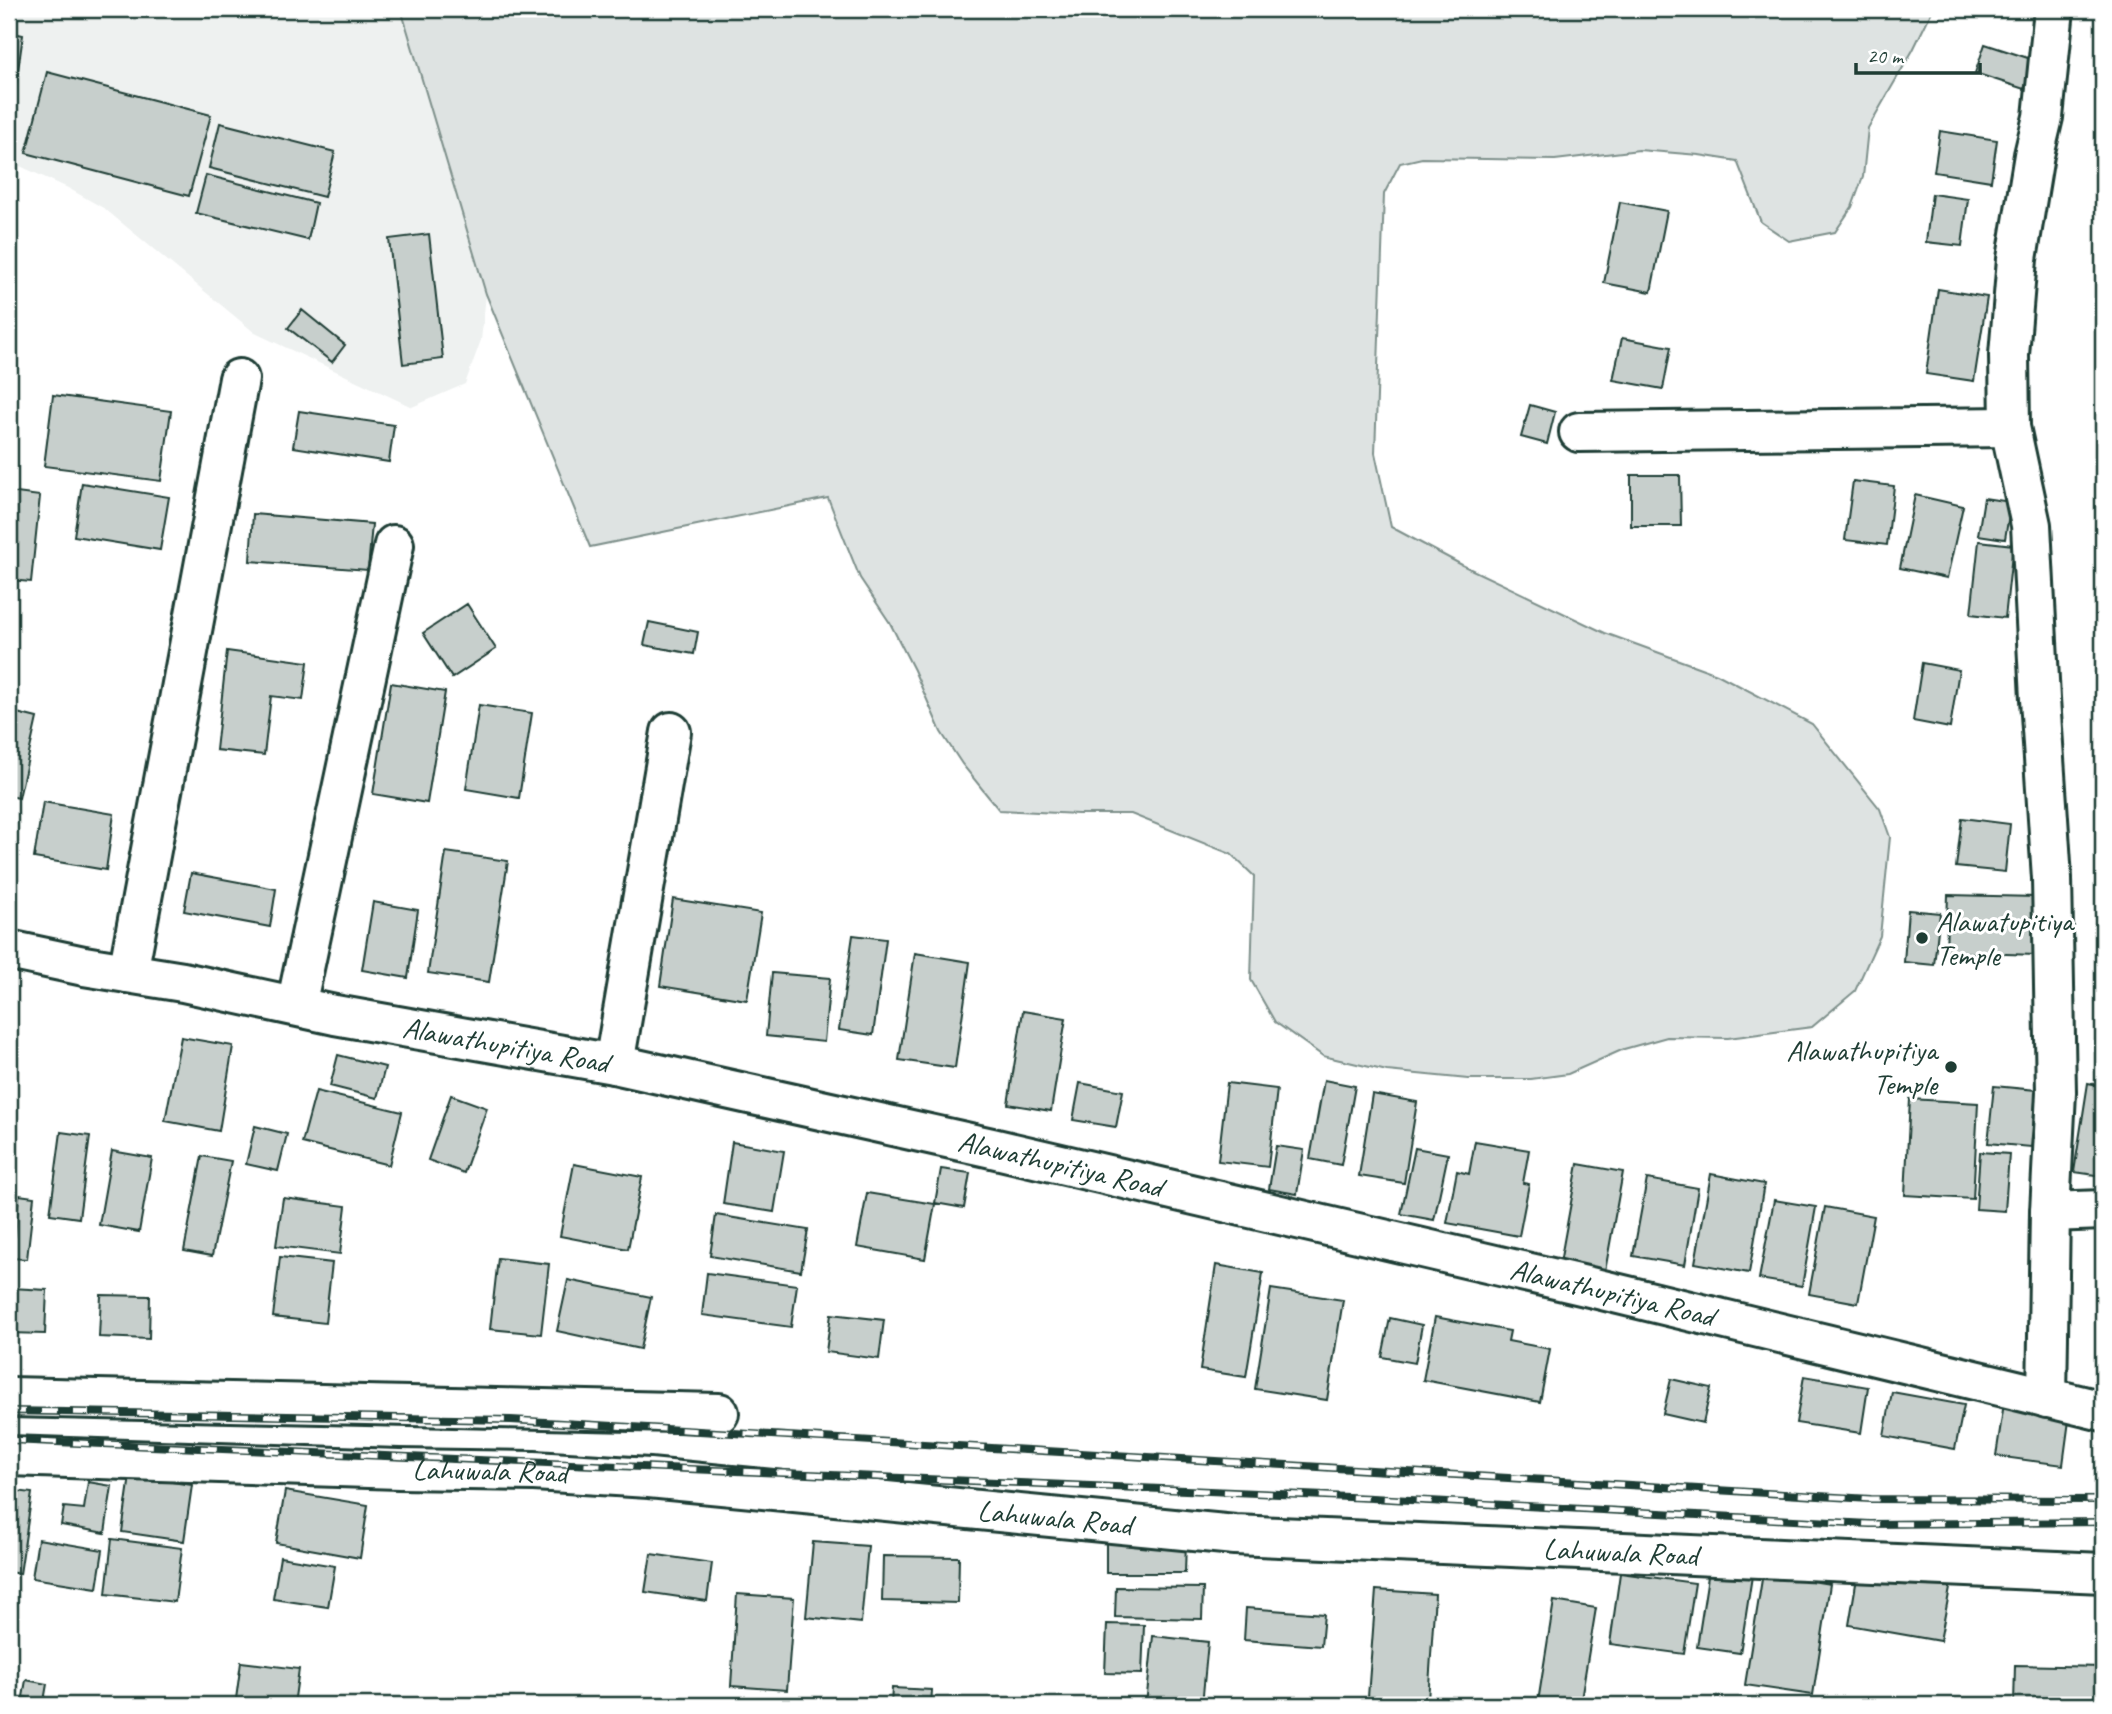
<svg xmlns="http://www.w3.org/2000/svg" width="2112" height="1714" viewBox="0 0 2112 1714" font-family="Caveat,sans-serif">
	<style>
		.built { fill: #eef1f0 }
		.green { fill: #dee3e2; stroke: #7e908b; stroke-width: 2 }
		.building { fill: #c7cfcc; stroke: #1f3d34; stroke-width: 2 }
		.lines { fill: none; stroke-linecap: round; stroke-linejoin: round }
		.street-casing { stroke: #1f3d34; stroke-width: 44 }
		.street { stroke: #fff; stroke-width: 38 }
		.rail-casing { stroke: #1f3d34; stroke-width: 8 }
		.rail { stroke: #fff; stroke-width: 5; stroke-dasharray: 16; stroke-linecap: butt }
		.poi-dot { fill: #1f3d34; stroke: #fff; stroke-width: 2.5 }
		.labels { text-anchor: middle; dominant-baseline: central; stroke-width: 6; stroke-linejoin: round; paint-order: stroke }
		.poi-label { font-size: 30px; fill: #1f3d34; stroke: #fff; text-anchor: start }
		.street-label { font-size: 30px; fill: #1f3d34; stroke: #fff }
	</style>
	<rect width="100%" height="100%" fill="#fff"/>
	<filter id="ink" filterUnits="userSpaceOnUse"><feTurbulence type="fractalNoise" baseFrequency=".0143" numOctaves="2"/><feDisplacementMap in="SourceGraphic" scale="14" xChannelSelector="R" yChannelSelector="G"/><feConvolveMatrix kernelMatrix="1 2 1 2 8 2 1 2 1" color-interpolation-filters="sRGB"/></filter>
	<g filter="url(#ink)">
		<path class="built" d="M9,9H401L486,295L481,340L465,384L412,407L255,333L105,209L68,188L9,161Z"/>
		<path class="green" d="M401,9H1933L1913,50L1868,128L1863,177L1852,207L1835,232L1789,241L1761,222L1737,161L1699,155L1639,150L1555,160L1422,158L1400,163L1384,194L1375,453L1391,527L1462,565L1605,633L1717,674L1812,724L1880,809L1890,837L1880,936L1855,991L1812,1027L1728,1038L1667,1037L1624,1049L1568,1074L1531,1079H1468L1387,1071L1323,1056L1275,1022L1251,980L1254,876L1231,854L1131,814H1078L999,810L962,764L941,732L914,670L890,623L860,578L828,498L590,547L486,294Z"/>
		<path class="building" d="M9,32L23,35L9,134Z
			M1985,44L2034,60L2024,89L1975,73Z
			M47,72L211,115L189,196L26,153Z
			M220,123L335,152L324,197L209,168Z
			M1940,131L1997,140L1991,181L1934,172Z
			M206,175L316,203L308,240L196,213Z
			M1932,194L1968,199L1962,246L1926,242Z
			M1620,202L1667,211L1651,292L1604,283Z
			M429,234L443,359L403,364L389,239Z
			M1938,289L1987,297L1974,381L1926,374Z
			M302,310L345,345L332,362L288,328Z
			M1622,338L1671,347L1663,389L1613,380Z
			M53,395L171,411L161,481L44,466Z
			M1530,405L1555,412L1547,444L1521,437Z
			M299,411L394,425L389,462L293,447Z
			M1631,475H1680L1681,526H1631Z
			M1853,481L1894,486L1887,545L1845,540Z
			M82,483L169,497L160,550L74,536Z
			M9,492L40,496L31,582L9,580Z
			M1915,495L1963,506L1947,578L1900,568Z
			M1984,498L2011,502L2005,539L1978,535Z
			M253,514L372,524L368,570L250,561Z
			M1979,541L2013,545L2005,618L1971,614Z
			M467,604L496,649L452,678L423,633Z
			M649,622L698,632L694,654L644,645Z
			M227,651L308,662L303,700L271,696L264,755L216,750Z
			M1922,663L1959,670L1950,728L1913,721Z
			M391,683L445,692L427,803L373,794Z
			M479,705L532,713L519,798L466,789Z
			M9,711L37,718L19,798L9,796Z
			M43,802L114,814L106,870L34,858Z
			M1962,818L2010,824L2005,872L1956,867Z
			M446,852L508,861L489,982L428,973Z
			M191,873L276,889L270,927L184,911Z
			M1948,895L2037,897L2036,955L1946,952Z
			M673,899L761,913L747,1000L660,986Z
			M373,902L418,910L408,978L362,970Z
			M1908,910L1940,913L1934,965L1904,962Z
			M853,935L886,939L873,1035L839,1030Z
			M915,953L970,962L955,1068L899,1060Z
			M772,973L830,978L824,1042L766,1036Z
			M1023,1011L1066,1018L1051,1111L1008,1104Z
			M181,1037L233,1046L219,1131L165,1121Z
			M338,1055L385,1067L377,1098L330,1086Z
			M1324,1080L1355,1086L1341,1165L1310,1159Z
			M1080,1083L1123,1091L1116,1127L1073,1120Z
			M1227,1083L1277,1089L1268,1167L1218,1161Z
			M2088,1083L2103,1086V1176L2074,1172Z
			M1994,1086L2036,1090L2031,1147L1988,1143Z
			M316,1091L402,1112L389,1165L302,1143Z
			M1372,1094L1417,1102L1404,1183L1359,1176Z
			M451,1095L487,1108L464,1173L428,1160Z
			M1910,1099L1978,1103L1973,1199L1905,1195Z
			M255,1126L287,1134L278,1171L246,1164Z
			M61,1132L90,1136L79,1218L50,1214Z
			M1475,1141L1529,1150L1523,1183L1529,1184L1519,1236L1447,1223L1457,1171L1469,1174Z
			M732,1142L784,1151L774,1212L723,1204Z
			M1276,1146L1304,1150L1297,1194L1269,1189Z
			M1415,1148L1448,1154L1434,1220L1401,1214Z
			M112,1151L152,1158L139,1232L99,1225Z
			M1980,1152L2009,1154L2005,1211L1976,1209Z
			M202,1156L231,1161L212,1256L184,1251Z
			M574,1164L642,1177L628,1249L560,1236Z
			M1578,1164L1623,1172L1605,1271L1560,1263Z
			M941,1169L970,1173L964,1208L935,1203Z
			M1711,1174L1764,1184L1749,1273L1695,1263Z
			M1647,1179L1698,1188L1685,1265L1633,1256Z
			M867,1193L935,1204L925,1259L857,1247Z
			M19,1195L34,1197L27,1259L9,1258V1235L15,1236Z
			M283,1198L346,1206L340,1254L276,1246Z
			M1774,1200L1816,1207L1802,1286L1759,1279Z
			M1825,1207L1874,1216L1858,1303L1809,1294Z
			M716,1215L808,1230L801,1271L710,1256Z
			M280,1257L332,1263L325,1323L273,1317Z
			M498,1258L549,1264L541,1334L490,1329Z
			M1216,1265L1263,1273L1246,1377L1200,1370Z
			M707,1273L797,1285L791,1327L702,1315Z
			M568,1280L651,1297L640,1349L557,1331Z
			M11,1288L47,1290L45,1334L9,1333Z
			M1271,1289L1343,1300L1327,1400L1255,1389Z
			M101,1295L150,1296L149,1339L99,1337Z
			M831,1314L884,1320L879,1359L826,1352Z
			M1435,1317L1510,1331L1508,1341L1550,1349L1540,1402L1423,1380Z
			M1390,1318L1422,1325L1415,1363L1382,1357Z
			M1804,1376L1868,1387L1861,1433L1796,1423Z
			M1671,1379L1711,1388L1703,1423L1663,1414Z
			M1892,1392L1964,1405L1955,1449L1884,1436Z
			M2004,1403L2070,1413L2063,1465L1996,1456Z
			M130,1476L192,1485L184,1541L122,1532Z
			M88,1482L112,1486L105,1533L61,1525L64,1507L84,1509Z
			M9,1490L32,1493L20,1574L9,1572Z
			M285,1491L368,1505L360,1558L276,1543Z
			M38,1539L103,1550L97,1588L32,1578Z
			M112,1539L182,1548L175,1602L106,1594Z
			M1106,1540L1186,1541L1185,1573H1106Z
			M813,1542L868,1546L861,1623L806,1617Z
			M651,1554L712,1563L707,1601L645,1592Z
			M883,1556L959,1557L958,1603L882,1601Z
			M280,1557L335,1566L328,1607L273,1599Z
			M1859,1566L1951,1583L1940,1641L1849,1625Z
			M1709,1570L1752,1576L1740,1653L1697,1647Z
			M1620,1573L1695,1583L1684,1654L1610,1644Z
			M1763,1573L1830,1584L1813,1695L1745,1685Z
			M1116,1587L1203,1588L1202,1619L1115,1617Z
			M1376,1590L1435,1594L1428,1701L1368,1697Z
			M737,1594L794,1598L787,1690L731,1686Z
			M1554,1601L1596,1608L1580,1705H1557L1538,1702Z
			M1246,1608L1324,1614L1321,1646L1244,1640Z
			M1107,1624L1144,1625L1142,1674L1105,1673Z
			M1153,1636L1208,1642L1202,1705H1146Z
			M241,1662L299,1669L294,1705L236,1699Z
			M2015,1665L2103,1667V1705H2014Z
			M26,1680L47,1684L44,1701L23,1697Z
			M892,1688L932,1690L931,1705H891Z
			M9,1701L46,1705H9Z"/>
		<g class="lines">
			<defs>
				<g id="street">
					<path d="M1579,432L2010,427"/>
					<path id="s1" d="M9,950L84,966L183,982L335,1015L614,1064L992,1148L1590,1287L2103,1411"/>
					<path d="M128,973L239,379"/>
					<path d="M296,1006L394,545"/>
					<path d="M614,1064L671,732"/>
					<path d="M2050,1212L2103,1210"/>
					<path d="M9,1397L719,1413"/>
					<path d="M2047,1398L2050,1212L2056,1092L2052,878L2040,699L2031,525L2010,427L2009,355L2017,259L2034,155L2043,117L2054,9"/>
					<path id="s2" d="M9,1456L399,1469L534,1471L649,1478L1235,1535L2103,1573"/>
				</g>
			</defs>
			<use href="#street" class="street-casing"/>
			<use href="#street" class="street"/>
			<defs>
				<path id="rail" d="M9,1411L511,1420L1871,1499L2103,1500
					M9,1440L1372,1498L1870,1524L2103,1522"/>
			</defs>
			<use href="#rail" class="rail-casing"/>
			<use href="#rail" class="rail"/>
		</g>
	</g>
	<g class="poi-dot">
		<circle cx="1922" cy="938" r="7"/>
		<circle cx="1951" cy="1067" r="7"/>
	</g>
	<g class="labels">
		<g class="poi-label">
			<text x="1936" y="921">Alawatupitiya<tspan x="1936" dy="34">Temple</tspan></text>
			<text x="1937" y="1050" text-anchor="end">Alawathupitiya<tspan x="1937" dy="34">Temple</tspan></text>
		</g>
		<g class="street-label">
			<text stroke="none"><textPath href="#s1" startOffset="506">Alawathupitiya Road</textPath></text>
			<text stroke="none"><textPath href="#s1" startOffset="1073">Alawathupitiya Road</textPath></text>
			<text stroke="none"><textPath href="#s1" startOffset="1640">Alawathupitiya Road</textPath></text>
			<text stroke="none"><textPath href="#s2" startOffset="481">Lahuwala Road</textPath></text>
			<text stroke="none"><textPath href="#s2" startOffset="1048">Lahuwala Road</textPath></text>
			<text stroke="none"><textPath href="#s2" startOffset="1615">Lahuwala Road</textPath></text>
		</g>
	</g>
	<rect width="2112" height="1714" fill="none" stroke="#fff" stroke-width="35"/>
	<rect x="18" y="18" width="2077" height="1679" fill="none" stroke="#1f3d34" stroke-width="2.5" filter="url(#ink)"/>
	<path d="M1856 63v10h124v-10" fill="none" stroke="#1f3d34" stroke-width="3.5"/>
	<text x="1867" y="63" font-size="21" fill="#1f3d34" stroke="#ffffff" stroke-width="5" paint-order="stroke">20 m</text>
</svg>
